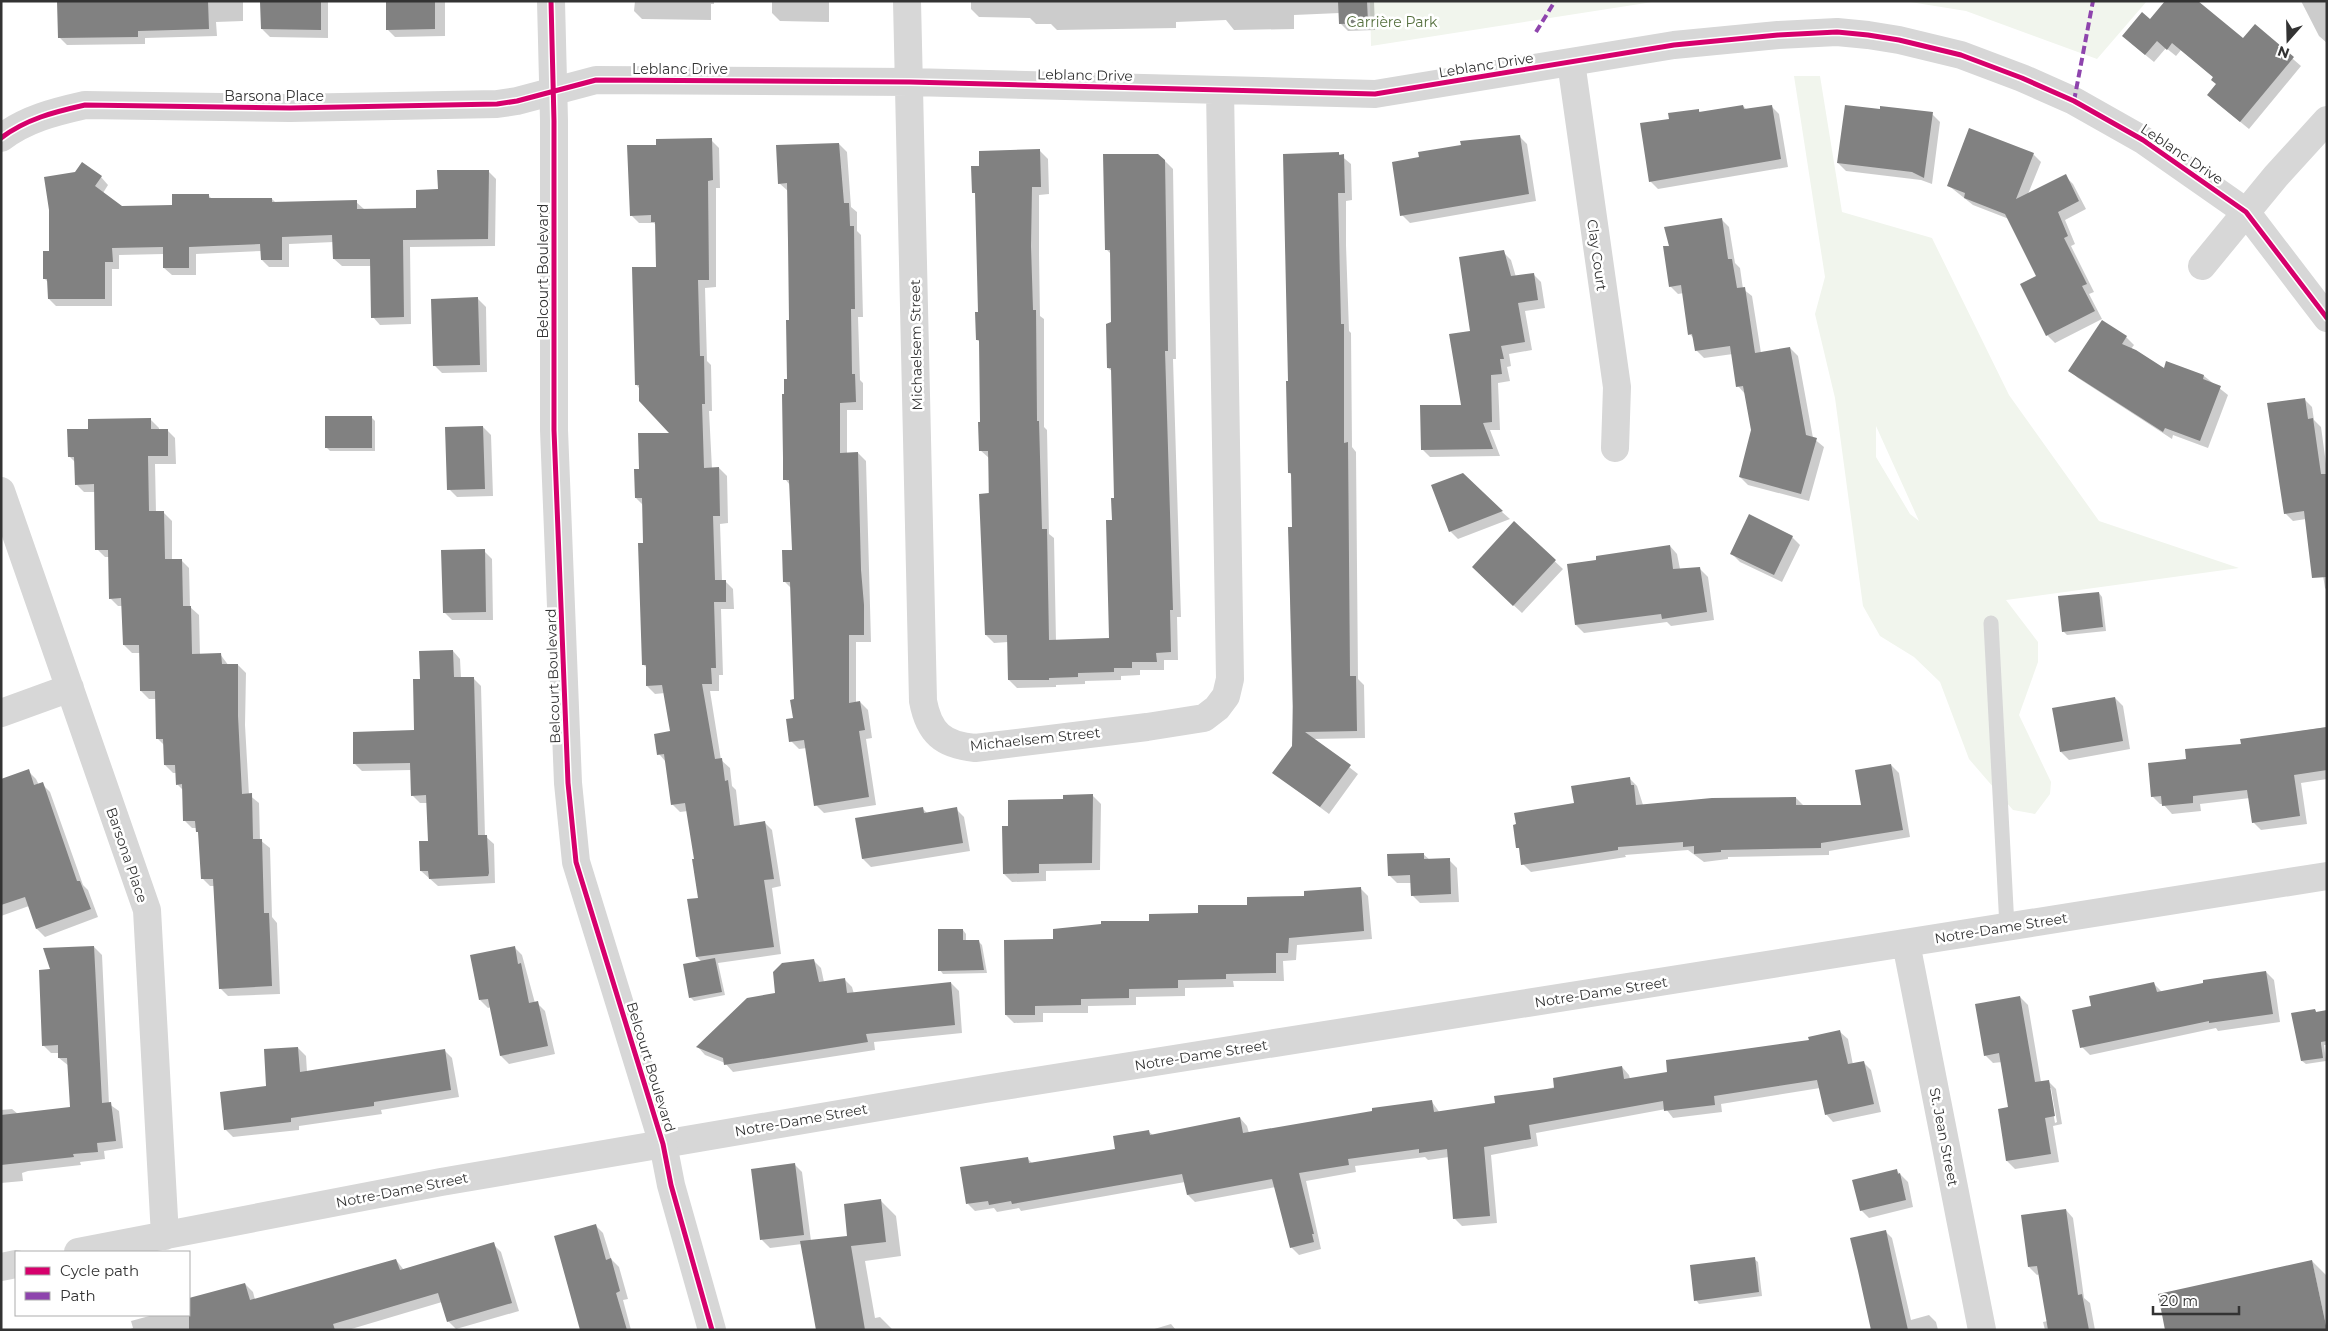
<svg xmlns="http://www.w3.org/2000/svg" width="2328" height="1331" viewBox="0 0 2328 1331" font-family="Montserrat,sans-serif">
	<style>
		.green { fill: #f1f5ed; fill-rule: evenodd }
		.shadow { fill: #0003; fill-rule: evenodd }
		.building { fill: #818181 }
		.lines { fill: none; stroke-linecap: round; stroke-linejoin: round }
		.service { stroke: #d7d7d7; stroke-width: 15 }
		.minor { stroke: #d7d7d7; stroke-width: 28 }
		.tertiary { stroke: #d7d7d7; stroke-width: 28 }
		.quiet { stroke: #8e44ad; stroke-width: 4; stroke-dasharray: 8 4; stroke-linecap: butt }
		.cycleway-casing { stroke: #fff; stroke-width: 8 }
		.cycleway { stroke: #d6006c; stroke-width: 5 }
		.labels { text-anchor: middle; dominant-baseline: central; stroke-width: 5; stroke-linejoin: round; paint-order: stroke }
		.park-label { font-size: 14px; fill: #56703f; stroke: #fff }
		.street-label { font-size: 14px; fill: #333; stroke: #fff }
	</style>
	<rect width="100%" height="100%" fill="#fff"/>
	<path class="green" d="M1370,1H1659L1371,46Z
		M1904,1H2147L2097,59L1966,11Z
		M1794,76H1820L1842,212L1932,238L2009,395L2099,521L2239,568L2006,600L2038,642V662L2019,715L2051,782L2050,794L2035,814L2013,810L1969,759L1940,682L1914,657L1880,636L1863,606L1835,398L1815,314L1825,277ZM1876,426L1919,521L1910,514L1876,457Z"/>
	<path class="shadow" d="M58,1H243V21L216,22L217,36L145,38V44L67,45L59,37Z
		M285,1H328V38L270,37L262,29Z
		M387,1H445V36L395,37L387,29Z
		M635,1H714V4H711V20L642,19L634,11Z
		M772,1H855H829V22L780,21L772,13Z
		M971,1H1374L1375,30L1348,31L1340,23V13L1294,15V29L1234,30L1226,20L1176,22V28L1057,30L1051,24H1036L1030,18L979,17L971,9Z
		M2301,1H2327V43L2319,36Z
		M2150,21L2243,40L2255,26L2301,66L2249,129L2217,103L2218,85L2214,78L2181,50L2176,56L2166,48L2154,62L2132,44Z
		M1743,106L1747,110L1771,106L1779,114L1788,167L1658,189L1650,181L1670,120L1698,110L1701,113Z
		M1932,114L1940,122L1932,184L1921,180L1846,171L1838,163Z
		M1519,136L1527,144L1536,201L1410,223L1402,215Z
		M711,140L719,148L720,188H716V287L705,288L707,361L711,365L712,411H709L712,469L719,468L727,476L728,523L720,524L722,581H725L733,589L734,609H721L723,675H719V691H710L721,760L730,768L732,786L736,790L740,826L764,822L772,830L781,886L772,888L781,954L718,963L725,995L694,1001L690,997L702,962L697,957L699,899L696,860L688,811L680,812L672,804L666,762L659,754L671,732L665,693L655,694L647,686V668L643,664V505L636,498L640,470L672,434L636,384L657,268L656,225L654,223H639L631,215L657,146Z
		M839,144L847,152L851,207L857,212V231L861,235L863,317H858L860,380L863,383V410H847V454L858,453L866,461L871,642H856V703L860,702L868,710L872,738L866,739L876,805L824,813L816,805L807,748L799,749L791,741L795,700L792,589L784,581L793,551L790,485L785,479L786,395L788,380L790,321L788,191L779,183Z
		M1040,151L1048,159L1049,194L1039,195V255L1040,316L1044,319V427L1047,430L1049,534L1054,538L1056,641L1110,639L1115,499L1112,371L1108,368L1112,323L1111,254L1106,249L1165,161L1173,169L1176,359H1173L1181,617H1177L1178,660H1164V670H1140V675L1121,676V680L1085,681V684L1056,685V687L1017,688L1009,680L1008,642L994,643L986,635L989,458L980,450V342L977,340L979,313L977,195L974,192L981,167Z
		M1339,154L1351,164L1352,200L1346,201V245L1349,331L1351,333L1352,447L1356,452L1358,679L1364,685L1365,738L1313,739L1358,774L1329,814L1274,773L1293,746L1289,528H1293L1292,476L1289,472V383Z
		M2033,154L2041,162L2028,194L2065,176L2073,184L2086,209L2065,220L2075,244L2071,246L2094,292L2089,294L2102,319L2055,343L2047,335L2038,276L2009,219L1973,205L1949,186Z
		M488,171L496,179L495,246L410,247L411,324L380,325L373,317L372,266H342L334,259V242L289,244V267H269L262,260V251L196,254V275H172L164,268V254L119,255V269H112V306H56L49,299V283L44,278L51,253L50,210L101,177L108,185L103,193L122,207H174L208,195L212,199H272L276,203L356,202L364,209H418L439,191Z
		M1721,219L1729,227L1735,263L1740,268L1743,289L1752,296L1761,353L1790,348L1798,356L1813,438L1824,447L1809,501L1748,485L1740,477L1752,430L1746,395L1738,386L1733,354L1704,358L1696,350L1694,339L1690,334L1684,293L1678,294L1670,286V247Z
		M1503,252L1511,260L1516,277L1533,274L1541,282L1545,308L1525,311L1532,350L1509,354L1511,366L1507,367L1510,381L1498,383L1500,430H1490L1500,456L1430,457L1422,449L1463,406L1471,332Z
		M478,299L486,307L487,372L442,373L434,365Z
		M2126,337L2134,345L2131,349L2165,370L2204,376L2228,395L2208,448L2173,435L2172,439L2078,378L2070,371Z
		M2304,399L2312,407L2314,420L2321,427L2327,471V590L2325,588L2322,569L2306,519L2293,521L2285,513Z
		M371,417L375,421V451H330L326,447Z
		M151,420L159,428V430H167L175,438L176,464H155L156,513H164L172,521V560H181L189,568L190,607L199,615L200,655L220,654L229,666L238,665L246,673L245,725L249,795L259,803L260,840L270,848L272,917L277,923L280,994L228,996L220,988L215,886H210L202,878L200,834L197,828H192L184,820L183,790L177,784V773H173L165,765V746L157,738L156,699H149L141,691L140,653H132L124,645L122,606H118L110,598V557H105L97,549L96,492H84L76,484V463L69,456L89,430Z
		M483,427L491,435L493,496L457,497L449,489Z
		M1463,475L1502,512L1510,519L1458,539L1450,531Z
		M1514,523L1563,569L1522,613L1481,575Z
		M1792,537L1800,545L1782,582L1740,562L1732,554Z
		M1670,546L1677,554L1680,569H1700L1708,577L1714,620L1671,626L1667,622L1584,633L1576,625L1597,561Z
		M484,551L492,559L493,620H452L444,612Z
		M2099,593L2102,597L2106,631L2067,635L2063,631Z
		M453,651L460,659L461,678H473L481,686L485,836L494,844L495,883L438,886L429,878L421,871L429,842L428,803H420L412,795V770L362,771L355,764L416,731L421,680Z
		M2115,698L2123,706L2130,749L2069,760L2061,752Z
		M2327,727V779L2301,783L2307,824L2261,830L2253,822L2250,798L2200,804L2201,811L2172,814L2163,804H2160L2152,796L2187,760L2242,745L2241,740Z
		M1891,765L1899,773L1910,837L1829,851V855L1728,857V859L1704,862L1688,850L1625,855L1626,857L1531,872L1523,864L1575,804L1629,778L1637,786L1643,805L1796,798L1804,806H1862Z
		M28,771L36,779L39,785L42,784L50,792L83,885L88,890L98,917L45,937L37,929L29,906L1,916V824Z
		M1093,796L1101,804L1100,870L1046,871V881L1012,882L1004,874L1009,827L1064,800Z
		M923,809L927,813L956,809L964,817L970,851L871,867L863,859L857,819Z
		M1423,854L1430,860H1449L1457,868L1459,902L1420,903L1412,895V883H1397L1389,875Z
		M1360,888L1368,896L1372,939L1297,945L1296,960L1283,961L1284,981H1233L1234,987L1185,988V996L1136,997V1005L1088,1006V1013H1043V1022L1014,1023L1006,1015L1054,941L1150,922Z
		M963,930L966,934V942L978,941L982,945L987,973L943,974L940,970Z
		M94,947L102,955L109,1104L119,1111L123,1148L104,1151L105,1159L80,1162L81,1165L28,1171L22,1173L23,1181L1,1183V1110L12,1109L18,1114L71,1108L69,1066L59,1058V1053H51L43,1045L52,970Z
		M514,947L522,955L535,1003H537L545,1011L555,1054L509,1064L501,1056L491,1007L488,1008L480,1000Z
		M813,960L821,968L824,982L844,979L852,987L854,994L951,983L959,991L962,1033L874,1042L875,1050L733,1072L725,1063L705,1055L698,1047L776,994Z
		M2266,972L2274,980L2280,1022L2218,1031L2216,1028L2090,1055L2082,1047L2093,1007L2154,984L2162,992Z
		M2020,997L2028,1005L2041,1082L2048,1081L2056,1089L2062,1124L2053,1126L2059,1162L2015,1169L2007,1161L2009,1108L2002,1062L1993,1063L1985,1055ZM2049,1088H2051L2057,1122L2055,1123Z
		M2315,1010L2317,1013L2327,1011V1045H2324L2326,1061L2306,1064L2302,1061Z
		M1840,1032L1848,1039L1853,1065L1864,1063L1871,1070L1881,1112L1833,1122L1826,1114L1820,1088L1721,1104L1722,1112L1673,1118L1666,1109L1536,1133L1538,1146L1491,1155L1497,1223L1462,1226L1454,1218L1449,1157L1428,1160L1425,1157L1355,1166L1356,1172L1306,1181L1321,1249L1299,1255L1291,1247L1276,1187L1195,1202L1188,1195L1185,1182L1021,1211L1019,1208L997,1212L994,1208L975,1211L968,1204L1027,1158L1032,1163L1117,1150L1149,1132L1153,1135L1240,1118L1247,1126L1249,1133L1432,1102L1440,1113L1497,1104L1622,1067L1629,1075L1630,1079L1668,1073L1810,1041Z
		M298,1048L306,1056L307,1072L444,1050L452,1058L459,1097L381,1110L382,1114L299,1126V1130L233,1137L225,1129L268,1088Z
		M794,1164L802,1172L811,1241L849,1237L881,1201L896,1216L901,1256L865,1261L875,1318L880,1317L893,1330H817L802,1244L770,1248L762,1240Z
		M1896,1170L1908,1182L1913,1207L1869,1218L1861,1210Z
		M2066,1210L2073,1218L2084,1298L2090,1303L2095,1330H2045L2043,1322L2048,1321L2040,1274L2037,1275L2029,1267Z
		M595,1225L603,1233L611,1259L619,1267L628,1299L623,1300L631,1330H580Z
		M1885,1231L1892,1238L1911,1320L1929,1315L1936,1322L1938,1330H1868L1872,1328Z
		M493,1244L501,1252L519,1311L456,1329L448,1321L442,1302L348,1330H128L133,1328L131,1321L153,1315H189V1300L245,1284L253,1292L255,1300L396,1260L404,1270Z
		M1754,1259L1758,1262L1762,1296L1699,1304L1696,1300Z
		M2312,1261L2327,1276V1330Z
		M1171,1324L1176,1330H1151Z"/>
	<path class="building" d="M57,1H208L209,29L138,31V37L58,38Z
		M321,1V30L261,29L260,2Z
		M386,1H435V29L386,30Z
		M1338,1H1367L1368,23L1339,24Z
		M2165,1H2198L2243,38L2255,24L2294,57L2240,122L2207,95L2216,84L2211,80L2213,77L2172,43L2167,50L2157,41L2145,55L2122,36L2142,12L2150,19Z
		M1743,105L1744,109L1772,105L1781,159L1649,182L1640,123L1669,119L1668,113L1699,109V112Z
		M1845,105L1880,109V106L1933,112L1924,178L1912,172L1837,163Z
		M1969,128L2034,153L2016,199L2066,174L2079,201L2058,212L2068,236L2064,238L2087,284L2082,286L2095,311L2046,336L2020,284L2036,276L2005,214L1964,198L1965,193L1947,186Z
		M1520,135L1529,194L1400,216L1392,162L1419,157L1418,152L1461,145L1460,141Z
		M712,138L713,180L708,181L709,280H698L700,356H704L705,404H702L704,468L719,467L720,516H713L715,580H726V602H714L716,668H711L712,684H702L715,759L722,758L725,781L728,780L734,826L765,821L774,879L764,880L774,947L696,957L687,899L698,898L692,859H694L685,803L671,805L664,754L657,755L654,734L670,731L662,685L646,686V665H642L638,543H643L642,498H635L634,469H639L638,433H669L639,401V385H635L632,267H656L655,222H651V215L630,216L627,145H656V139Z
		M839,143L844,203H849L850,226H854L855,309H851L852,374H855L856,402L840,403V453L858,452L861,570L864,605V635H849V703L860,701L865,730L859,731L869,797L814,806L804,740L789,742L786,719L793,718L790,700L794,699L790,582H783L782,550H792L789,480H783V458L782,394H784V379H787L786,320H789L788,242L787,183L778,184L776,145Z
		M1040,149L1041,187H1032L1031,246L1033,310H1036L1037,421H1039L1042,529H1047L1049,640L1109,638L1106,520H1112L1111,498H1114L1111,368H1107L1106,324L1111,322L1110,250H1105L1103,154H1158L1165,160L1168,351H1165L1173,610H1170L1171,652L1156,653L1157,662H1132V668H1114V672L1078,673V677L1049,678V680H1008L1007,635H985L979,494L989,493L988,451H979L978,422H980L979,340H976L975,312H978L975,193H972L971,166H979V151Z
		M1339,152V155L1344,154L1345,193H1338L1339,236L1341,324H1344V443L1348,442L1350,676H1356L1357,731L1305,732L1351,765L1320,807L1272,773L1292,746L1293,706L1288,527H1292L1291,473H1288L1286,381H1288L1283,154Z
		M82,162L102,176L95,186L122,206L172,205V194H209V198H272V202L357,200V209L416,208V190L438,189L437,170H489L488,239L403,240L404,317L371,318L370,259H333L332,235L282,237V260H261L260,244L189,247V268H163V247L112,248L113,262H105V299H48L47,279H43V251H49V210L44,177L75,172Z
		M1722,218L1728,259H1732L1737,288L1745,287L1755,353L1790,347L1806,435L1817,438L1801,494L1739,477L1751,430L1743,386L1736,387L1730,346L1695,351L1692,334L1688,335L1681,285L1669,287L1663,246H1669L1664,227Z
		M1504,250L1511,276L1534,273L1538,300L1518,303L1525,342L1501,346L1504,359H1500L1502,374L1491,375L1492,422L1483,423L1493,449L1421,450L1420,405H1461L1449,334L1470,331L1459,257Z
		M478,297L480,365L433,366L431,299Z
		M2102,320L2127,336L2122,344L2136,350L2164,368L2166,361L2204,375L2203,379L2221,386L2200,441L2165,428L2163,432L2068,371Z
		M2305,398L2308,419L2313,418L2321,474H2327V577L2312,578L2304,511L2284,514L2267,403Z
		M325,416H372V448H325Z
		M151,418V429H168V456H148L149,511H164L165,559H182L183,606H191L192,654L221,653L222,664H238V716L242,794L252,793L253,839H262L264,913H269L272,986L219,989L213,879H201L198,832H196L195,821H183L182,784L176,785L175,765H164L163,739H156L155,691H140L139,645H123L121,598L109,599L108,550H95L94,484L75,485L74,457H68L67,429H88V419Z
		M483,426L485,489L447,490L445,427Z
		M1463,473L1503,511L1449,532L1431,485Z
		M1749,514L1793,536L1774,575L1730,554Z
		M1514,521L1556,560L1513,606L1472,567Z
		M1670,545L1673,569L1700,567L1707,612L1662,619L1661,614L1575,625L1567,564L1596,560V556Z
		M485,549L486,612L443,613L441,550Z
		M2099,592L2103,627L2062,632L2058,596Z
		M453,650L454,677H474L478,835H487L489,873L488,876L429,879L428,871H420L419,841H428L426,795L411,796L410,763L353,764V732L414,730L413,679H420L419,651Z
		M2115,697L2123,741L2060,752L2052,708Z
		M2327,727V770L2294,775L2300,816L2252,823L2247,790L2193,796V803L2162,806L2161,796L2151,797L2148,763L2186,759L2185,749L2241,744L2240,739Z
		M1891,764L1903,830L1821,843V848L1721,850V852L1694,854V846L1683,847V842L1618,847V850L1521,865L1519,848H1516L1513,825L1516,824L1514,813L1574,803L1571,786L1630,777L1631,785H1634L1636,805L1712,798L1796,797V805H1861L1855,770Z
		M29,769L34,785L43,782L77,881H80L91,909L36,929L25,897L1,905V779Z
		M1093,794L1092,863L1039,864V873L1003,874L1002,826H1008V800L1063,799V795Z
		M923,807L924,813L957,807L963,843L862,859L855,818Z
		M1424,853V859L1450,858L1451,894L1411,896L1410,875L1388,876L1387,854Z
		M1361,887L1364,931L1289,938L1288,953H1276V973L1226,974V979L1178,980V988L1129,989V998L1081,999V1005L1035,1006V1015H1005L1004,940L1053,939V929L1101,924V921H1149V914L1198,913V905H1247V897L1304,896V891Z
		M938,929H963V940H979L984,970L938,971Z
		M94,946L102,1103L111,1102L116,1141L97,1143L98,1152L73,1154L74,1157L1,1165V1115L70,1107L67,1058H58V1045L42,1046L39,970L50,969L43,948Z
		M515,946L518,964L521,963L529,1003L538,1001L548,1046L500,1056L488,999L479,1000L470,955Z
		M715,958L722,992L689,998L683,964Z
		M814,959L819,982L845,978L847,993L951,982L955,1025L866,1034L868,1042L724,1065L723,1058L696,1047L747,998L775,993L773,972L782,963Z
		M2266,971L2273,1014L2209,1023V1021L2080,1048L2072,1010L2091,1006L2089,996L2154,982L2157,992L2203,983V980Z
		M2020,996L2035,1082L2049,1080L2055,1116L2045,1118L2051,1154L2006,1161L1998,1109L2008,1107L1999,1053L1984,1056L1975,1004Z
		M2315,1009L2316,1012L2327,1010V1041L2321,1042V1044L2323,1058L2301,1061L2291,1013Z
		M1840,1030L1848,1064L1864,1061L1874,1104L1825,1115L1817,1080L1714,1096L1715,1105L1664,1111L1663,1101L1529,1125L1531,1139L1484,1147L1490,1216L1453,1219L1447,1149L1419,1153V1149L1348,1159L1349,1165L1299,1173L1314,1234H1312L1314,1242L1290,1248L1272,1179L1187,1195L1182,1174L1012,1204L1011,1201L989,1205L988,1201L966,1204L960,1167L1028,1157L1029,1163L1115,1149L1113,1136L1149,1130L1150,1135L1240,1117L1243,1133L1372,1111V1108L1432,1100L1434,1112L1495,1103L1494,1096L1554,1088L1553,1078L1622,1066L1624,1079L1667,1072L1666,1060L1809,1040L1808,1037Z
		M298,1047L300,1072L445,1049L451,1090L374,1102V1106L291,1118V1122L224,1130L220,1092L266,1086L264,1049Z
		M795,1163L804,1235L760,1240L751,1169Z
		M1897,1169L1898,1174L1900,1173L1906,1200L1860,1211L1852,1180Z
		M881,1199L886,1242L851,1246L865,1330H816L800,1241L847,1236L844,1204Z
		M2066,1209L2078,1295L2082,1294L2089,1330H2048L2037,1266L2028,1267L2021,1215Z
		M596,1224L606,1260L611,1258L620,1291L616,1293L627,1330H580L554,1236Z
		M1886,1230L1893,1263L1908,1330H1871L1858,1271L1850,1238Z
		M494,1242L512,1303L447,1322L438,1293L333,1324L335,1330H189V1298L245,1283L250,1300L396,1259L400,1270Z
		M1755,1257L1759,1292L1694,1301L1690,1265Z
		M2312,1260L2327,1330H2165L2158,1294Z"/>
	<g class="lines">
		<path class="service" d="M1991,623L2007,927"/>
		<path class="minor" d="M907,1L923,701C929,733 943,745 975,748L1147,727L1204,718L1217,708L1226,696L1230,679L1220,90
			M1571,62L1617,387L1615,448
			M1,138C26,119 54,112 85,105L290,108L497,104L517,101L596,80L910,82L1375,94L1674,45L1778,35L1837,32L1868,35L1899,40L1961,55L2022,78L2074,101L2143,140L2246,212L2327,318
			M2202,266L2276,176L2327,120
			M1,491L147,910L165,1236
			M1,713L70,688
			M1906,943L1982,1330
			M78,1252L441,1182L985,1089L2327,876
			M1,1267L16,1264"/>
		<path class="tertiary" d="M551,1L554,121V430L568,783L576,862L663,1144L671,1185L712,1330"/>
		<path class="quiet" d="M1536,32L1555,1
			M2074,101L2093,1"/>
		<defs>
			<path id="cycleway" d="M551,1L554,121V430L568,783L576,862L663,1144L671,1185L712,1330
				M1,138C26,119 54,112 85,105L290,108L497,104L517,101L596,80L910,82L1375,94L1674,45L1778,35L1837,32L1868,35L1899,40L1961,55L2022,78L2074,101L2143,140L2246,212L2327,318"/>
		</defs>
		<use href="#cycleway" class="cycleway-casing"/>
		<use href="#cycleway" class="cycleway"/>
	</g>
	<g class="labels">
		<g class="park-label">
			<text x="1392" y="22">Carrière Park</text>
		</g>
		<g class="street-label">
			<text transform="translate(1486 65) rotate(-9)">Leblanc Drive</text>
			<text x="680" y="69">Leblanc Drive</text>
			<text transform="translate(1085 75) rotate(1)">Leblanc Drive</text>
			<text x="274" y="96">Barsona Place</text>
			<text transform="translate(2182 154) rotate(34)">Leblanc Drive</text>
			<text transform="translate(1597 255) rotate(82)">Clay Court</text>
			<text transform="translate(543 271) rotate(-90)">Belcourt Boulevard</text>
			<text transform="translate(916 345) rotate(-91)">Michaelsem Street</text>
			<text transform="translate(553 676) rotate(-92)">Belcourt Boulevard</text>
			<text transform="translate(1035 739) rotate(-6)">Michaelsem Street</text>
			<text transform="translate(127 855) rotate(71)">Barsona Place</text>
			<text transform="translate(2001 928) rotate(-9)">Notre-Dame Street</text>
			<text transform="translate(1601 992) rotate(-9)">Notre-Dame Street</text>
			<text transform="translate(1201 1055) rotate(-9)">Notre-Dame Street</text>
			<text transform="translate(651 1067) rotate(73)">Belcourt Boulevard</text>
			<text transform="translate(801 1120) rotate(-10)">Notre-Dame Street</text>
			<text transform="translate(1944 1137) rotate(79)">St. Jean Street</text>
			<text transform="translate(402 1190) rotate(-11)">Notre-Dame Street</text>
		</g>
	</g>
	<rect width="2328" height="1331" fill="none" stroke="#333333" stroke-width="5"/>
	<rect x="15" y="1251" width="175" height="65" fill="#ffffff" stroke="#adadad"/>
	<rect x="25" y="1267" width="25" height="8" fill="#d6006c" stroke="#adadad"/>
	<text x="60" y="1276" font-size="15" fill="#333333">Cycle path</text>
	<rect x="25" y="1292" width="25" height="8" fill="#8e44ad" stroke="#adadad"/>
	<text x="60" y="1301" font-size="15" fill="#333333">Path</text>
	<g transform="translate(2288 40) rotate(200)" stroke="#ffffff" stroke-width="4" paint-order="stroke">
	<path d="M0-4L9 19L0 12L-9 19Z" fill="#333333"/>
	<text y="-8" font-size="14" font-weight="bold" text-anchor="middle" fill="#333333">N</text>
	</g>
	<path d="M2153 1306v8h86v-8" fill="none" stroke="#333333" stroke-width="2.5"/>
	<text x="2160" y="1306" font-size="15" fill="#333333" stroke="#ffffff" stroke-width="4" paint-order="stroke">20 m</text>
</svg>
